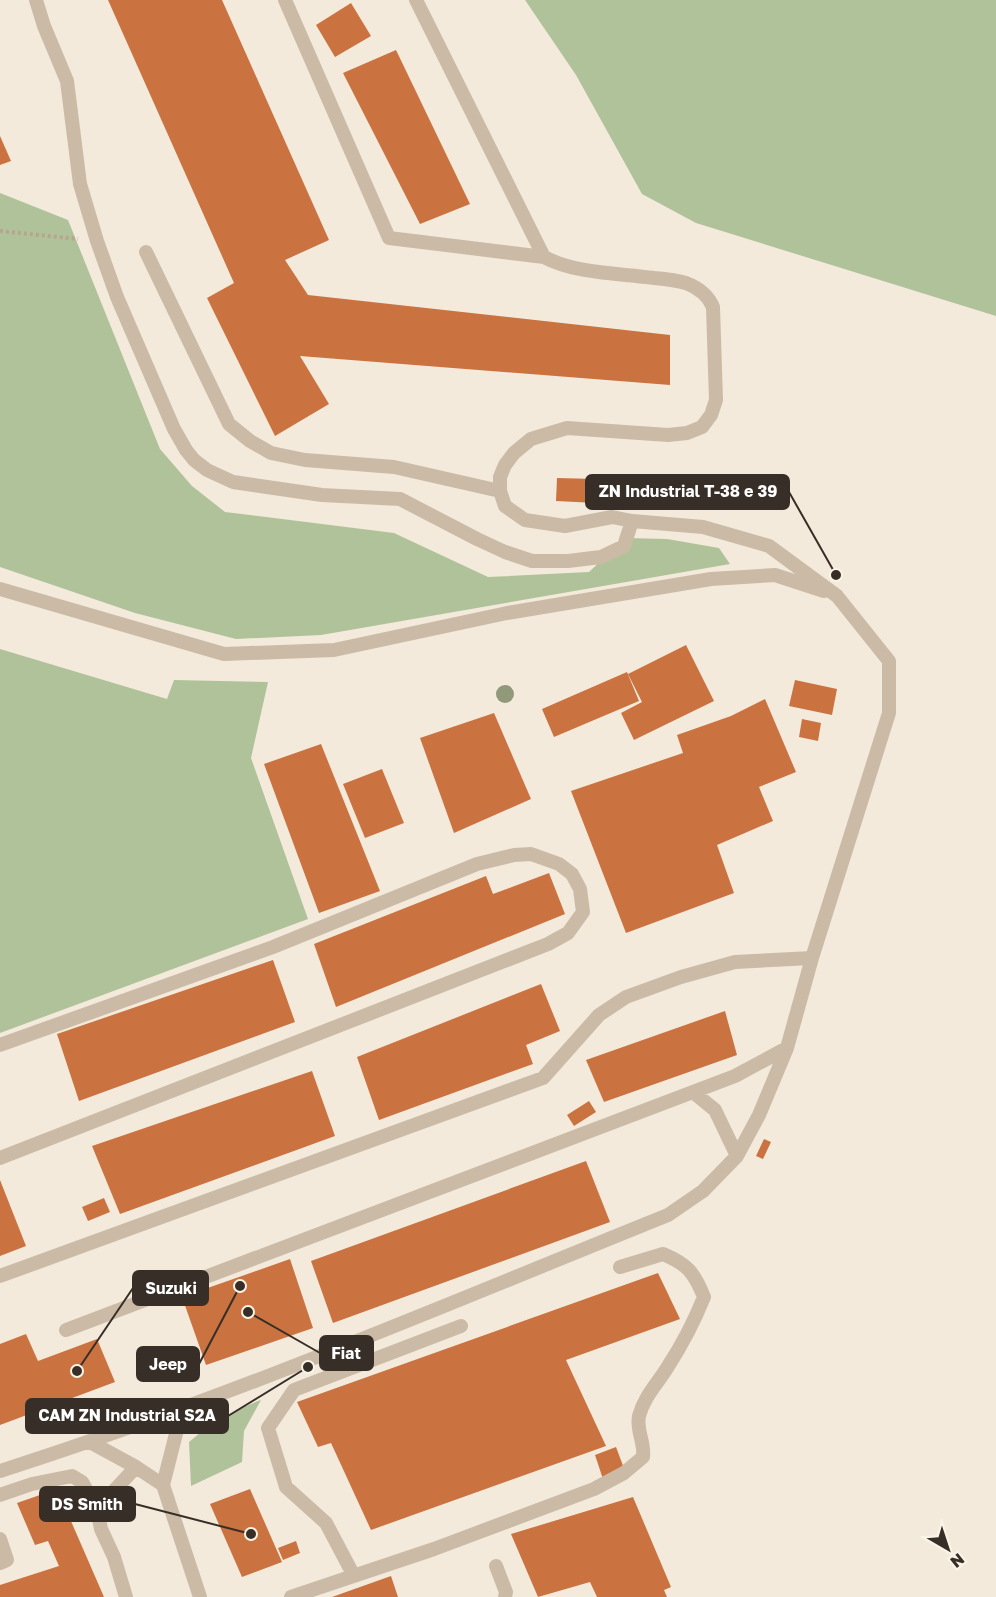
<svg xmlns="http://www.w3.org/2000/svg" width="996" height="1597" viewBox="0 0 996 1597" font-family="'Golos Text',sans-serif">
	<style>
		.green { fill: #b0c29a }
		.building { fill: #cb7241 }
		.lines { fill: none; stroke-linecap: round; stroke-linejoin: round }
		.path { stroke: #b7a590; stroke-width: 4; stroke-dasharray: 3 3; stroke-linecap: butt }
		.service { stroke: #cbbba6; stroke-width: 14 }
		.tree { fill: #91997a }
		.leader { fill: none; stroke: #372e27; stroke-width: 2 }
		.callout-dot { fill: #372e27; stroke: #faf4e7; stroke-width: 2 }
		.callout { fill: #372e27; stroke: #372e27; stroke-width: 2 }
		.callout-label { font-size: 16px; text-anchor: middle; font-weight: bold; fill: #fff }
	</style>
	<rect width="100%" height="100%" fill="#f3eadb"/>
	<path class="green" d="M525,0H996V316L696,223L642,194L576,75Z
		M0,193L68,220L160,449L192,486L225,512L394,533L488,577L589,572L625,538L667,539L719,548L730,564L321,635L236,639L135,613L0,567Z
		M0,649L167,699L174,680L268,682L251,758L308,919L0,1033Z
		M261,1400L244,1431L242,1462L191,1486L189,1442C213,1422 232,1411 261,1400Z"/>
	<path class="building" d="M108,0H222L329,240L285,260L308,295L670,335V385L300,356L329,404L275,436L207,298L234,283Z
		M351,3L371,36L335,57L316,25Z
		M396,50L470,204L420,224L343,73Z
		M0,136L11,161L0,165Z
		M557,478L597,479L596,503L556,501Z
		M686,645L714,701L634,740L621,713L642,702L628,674Z
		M627,672L639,701L554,737L542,709Z
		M795,680L837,689L832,715L789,706Z
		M765,699L796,772L759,787L773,821L717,845L734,893L626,933L571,791L683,753L677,735L731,716Z
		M494,713L531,799L454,833L420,738Z
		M802,719L821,723L818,741L799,737Z
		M321,744L380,891L319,913L264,764Z
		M382,769L404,823L365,838L343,784Z
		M549,873L565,914L336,1007L314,944L486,876L493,894Z
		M273,960L295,1022L79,1101L57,1034Z
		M541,984L560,1031L526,1045L533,1064L379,1120L357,1057Z
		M725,1011L737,1055L604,1102L586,1060Z
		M312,1071L335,1136L120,1214L92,1146Z
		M589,1101L596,1112L574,1126L567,1115Z
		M764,1139L771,1142L763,1159L756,1156Z
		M586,1161L610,1222L333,1323L311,1261Z
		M0,1180L26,1246L0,1256Z
		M104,1198L110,1212L88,1221L82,1207Z
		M290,1259L313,1328L206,1365L182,1297Z
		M658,1273L680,1319L566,1360L606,1446L371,1530L331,1443L318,1447L297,1402Z
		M26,1334L38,1361L97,1339L115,1382L0,1425V1344Z
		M616,1447L625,1471L603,1479L595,1455Z
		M57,1489L104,1597H0V1585L59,1566L48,1541L35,1545L17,1503Z
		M250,1489L282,1562L242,1577L210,1504Z
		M633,1497L671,1587L664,1590L667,1597H597L590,1582L538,1597L511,1534Z
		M296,1541L300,1553L283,1560L278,1548Z
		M391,1576L398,1597H332Z"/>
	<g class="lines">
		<path class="path" d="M0,231L78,239"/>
		<path class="service" d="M36,0L44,26L67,81L80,184L97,241L117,297L174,429L186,450L194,460L207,470L233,482L322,495L400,499L477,539L505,552L532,561H568L601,557L624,546L632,521
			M285,0L389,238L544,257C576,274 618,273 654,278C665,279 676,280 686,283C699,288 708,295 713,307L716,400L711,415L702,427L687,433L668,435L567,428L531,439L514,453L505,465L500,477V491
			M416,0L544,257
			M0,589L224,654L334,650L507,613L711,579L775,575L824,591
			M0,1045L273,947L477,864L514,855L531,854L559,864L572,874L580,889L583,912L568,933L548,944L0,1158
			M693,1092L715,1110L737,1156
			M0,1276L543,1078L599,1015L626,997L681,977L735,962L812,958
			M66,1330L735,1076L787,1048
			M182,1410L163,1485L200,1597
			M90,1442L136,1467L163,1485
			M0,1471C227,1399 447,1304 668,1215L703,1191L737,1156L759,1115L787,1048L812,958L889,713V661L837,596L769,546L703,527L632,521L612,517L565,526L525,520L505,506L500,491L394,467L305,460L271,453L250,441L229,424L146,252
			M0,1495L32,1484L72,1476L82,1482L97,1509L101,1529L114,1557L126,1597
			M97,1509L136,1467
			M0,1539L7,1560L0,1563
			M496,1566L506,1592L505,1597
			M354,1576L326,1523L286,1487L268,1428L294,1390L461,1326
			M291,1597L434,1549L594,1489L624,1473L643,1457C645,1442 636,1431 639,1416C644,1397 657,1384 667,1368C682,1345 694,1322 704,1297C694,1272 687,1264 663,1254L620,1267"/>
	</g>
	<circle class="tree" cx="505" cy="694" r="9"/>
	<path class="leader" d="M836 575L789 492M77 1371L133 1288M248 1312L320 1353M240 1286L199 1364M308 1367L228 1416M251 1534L135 1504"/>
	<g class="callout-dot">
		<circle cx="836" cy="575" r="6"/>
		<circle cx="77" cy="1371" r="6"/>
		<circle cx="248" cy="1312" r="6"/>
		<circle cx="240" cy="1286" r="6"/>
		<circle cx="308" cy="1367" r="6"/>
		<circle cx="251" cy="1534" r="6"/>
	</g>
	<g class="callout">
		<rect x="586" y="475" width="203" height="34" rx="6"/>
		<rect x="133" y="1271" width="75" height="34" rx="6"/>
		<rect x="320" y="1336" width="53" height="34" rx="6"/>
		<rect x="137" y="1347" width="62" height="34" rx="6"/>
		<rect x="26" y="1399" width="202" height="34" rx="6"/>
		<rect x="40" y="1487" width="95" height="34" rx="6"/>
	</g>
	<g class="callout-label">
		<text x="688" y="497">ZN Industrial T-38 e 39</text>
		<text x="171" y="1294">Suzuki</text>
		<text x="346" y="1359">Fiat</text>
		<text x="168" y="1370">Jeep</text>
		<text x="127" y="1421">CAM ZN Industrial S2A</text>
		<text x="87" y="1510">DS Smith</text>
	</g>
	<g transform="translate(948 1549) rotate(141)" stroke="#faf4e7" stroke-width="4.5" paint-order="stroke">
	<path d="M0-4.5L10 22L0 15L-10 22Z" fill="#372e27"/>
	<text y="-9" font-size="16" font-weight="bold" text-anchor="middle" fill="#372e27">N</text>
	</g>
</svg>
